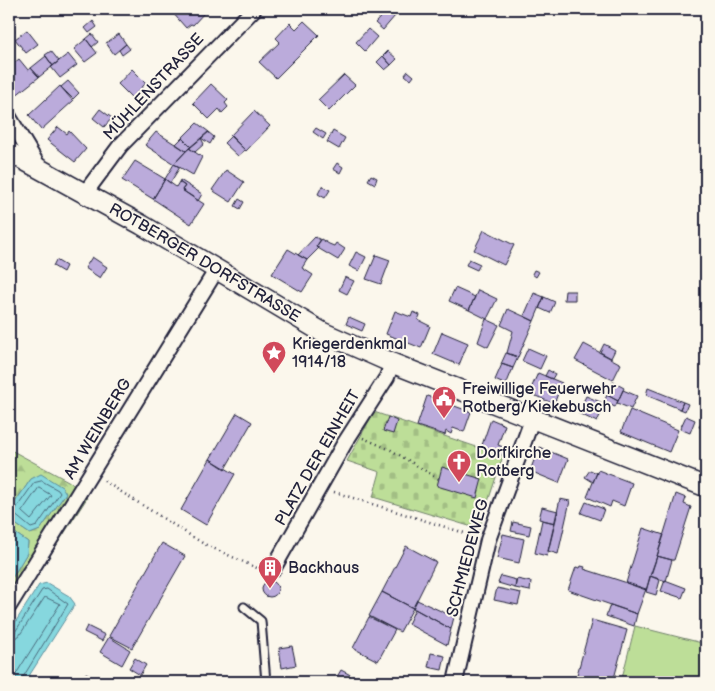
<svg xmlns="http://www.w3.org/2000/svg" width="715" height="691" viewBox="0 0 715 691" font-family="'Balsamiq Sans',sans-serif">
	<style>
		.green { fill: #bdde98; stroke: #70806a }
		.forest { fill: url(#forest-firs); stroke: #70806a }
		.cemetery { fill: url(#cemetery-stones); stroke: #70806a }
		.water { fill: #86d7de; stroke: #5e8f9d }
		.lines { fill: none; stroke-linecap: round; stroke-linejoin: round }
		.shore { stroke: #4a6a7c; stroke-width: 1 }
		.building { fill: #bbabdb; stroke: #22223b }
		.lane-casing { stroke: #22223b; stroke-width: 11 }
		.street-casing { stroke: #22223b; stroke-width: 18 }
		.secondary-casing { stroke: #22223b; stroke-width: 22 }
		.path { stroke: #22223b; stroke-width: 2.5; stroke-dasharray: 1 4; stroke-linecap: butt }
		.lane { stroke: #fbf7ec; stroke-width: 7 }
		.street { stroke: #fbf7ec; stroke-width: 14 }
		.secondary { stroke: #fbf7ec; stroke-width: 19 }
		.labels { text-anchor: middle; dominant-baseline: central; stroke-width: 4; stroke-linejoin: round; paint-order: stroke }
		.street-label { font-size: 16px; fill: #22223b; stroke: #fbf7ec }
		.poi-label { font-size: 16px; fill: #22223b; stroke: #fbf7ec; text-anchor: start }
	</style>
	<defs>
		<pattern id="forest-firs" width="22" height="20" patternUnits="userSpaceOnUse" patternTransform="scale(1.25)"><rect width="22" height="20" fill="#bdde98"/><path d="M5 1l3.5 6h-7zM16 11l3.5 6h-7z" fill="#a2be84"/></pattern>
		<pattern id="cemetery-stones" width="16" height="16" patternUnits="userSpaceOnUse" patternTransform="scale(1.25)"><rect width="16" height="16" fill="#bdde98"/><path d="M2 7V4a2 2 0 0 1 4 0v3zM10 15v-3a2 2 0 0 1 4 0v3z" fill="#a2be84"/></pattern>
	</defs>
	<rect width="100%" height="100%" fill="#fbf7ec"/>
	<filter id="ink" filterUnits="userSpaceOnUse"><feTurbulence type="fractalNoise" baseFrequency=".02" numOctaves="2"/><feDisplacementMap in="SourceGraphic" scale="10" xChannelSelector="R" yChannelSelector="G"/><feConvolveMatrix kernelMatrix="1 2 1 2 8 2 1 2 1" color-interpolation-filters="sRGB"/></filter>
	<g filter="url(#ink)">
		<path class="green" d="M635,626L706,644V682H621Z"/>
		<path class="forest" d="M9,449L70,482L87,498L9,619V583L27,553L28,542L9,529V516L11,521L30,534L40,530L66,493L31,479L9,511Z"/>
		<path class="cemetery" d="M374,412L503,456L479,529L373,497L380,472L347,461Z"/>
		<path class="water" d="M41,474L62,487L66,493L40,530L30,534L11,521L9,511L31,479Z
			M9,529L28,542L27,553L9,583Z
			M47,583L69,596L75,604L27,679L20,682L9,681V632L39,585Z"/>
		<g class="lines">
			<path class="shore" d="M42,481L58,490L60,493L37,526L31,528L13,513L34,483Z
				M39,488L51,495L31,520L22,512Z
				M9,634L15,632L42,590L47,589L68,604L20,682
				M9,640L19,636L45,597L60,604L16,674L14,682"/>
		</g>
		<path class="building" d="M175,9H202L205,12L193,25L191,24L186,28L172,12Z
			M388,9L395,16L383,30L375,23Z
			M93,21L97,27L89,33L85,28Z
			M304,21L319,35L276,78L259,62L280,42L276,38L290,23L296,29Z
			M9,23L15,32L9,37Z
			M368,29L377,37L365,51L356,42Z
			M27,30L38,44L26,53L15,39Z
			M92,34L98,42L92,47L86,39Z
			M119,34L126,44L114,54L106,43Z
			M86,39L97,53L85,62L74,49Z
			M126,44L130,49L122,55L119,50Z
			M51,51L59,61L53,66L45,55Z
			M388,51L397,59L391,65L383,56Z
			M68,54L77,65L60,78L51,67Z
			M46,56L53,66L39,77L31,68Z
			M383,56L391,65L385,70L377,62Z
			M19,59L28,70L31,68L39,77L15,96L9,88V67Z
			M132,69L146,83L132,98L118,84Z
			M408,71L414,76L411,80L405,75Z
			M344,75L355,85L329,111L318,100Z
			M68,81L79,93L73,99L61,87Z
			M211,84L228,100L225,103L228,107L222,113L219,109L209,119L193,103Z
			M60,86L73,101L41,130L29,115Z
			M100,109L112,118L104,127L93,118Z
			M254,111L270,126L246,151L230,136Z
			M197,123L209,132L191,147L182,138Z
			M58,127L67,134L69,131L86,149L75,162L47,140Z
			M316,128L326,134L323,139L313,132Z
			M333,131L345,138L339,149L327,142Z
			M156,132L186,151L174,164L145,145Z
			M208,132L214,137L210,144L201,138Z
			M231,136L245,150L238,156L224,143Z
			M182,138L191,147L186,151L176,144Z
			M201,138L204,144L195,152L189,148Z
			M189,148L202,157L193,175L174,164Z
			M135,161L165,179L153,199L122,180Z
			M337,163L343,167L340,173L333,169Z
			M174,164L180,167L170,183L165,179Z
			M226,170L244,182L231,202L212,190Z
			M371,175L377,178L375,184L368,180Z
			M165,179L176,187L179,182L185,186L182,190L204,204L191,224L153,199Z
			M180,180L202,194L198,201L182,190L185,186L179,182Z
			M322,186L330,190L325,198L318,194Z
			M239,199L244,202L240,209L235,206Z
			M484,230L514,245L504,265L474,250Z
			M315,237L321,240L316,247L319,248L307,260L298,255Z
			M321,239L329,244L334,246L336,243L345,249L338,260L316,247Z
			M288,249L307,260L302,268L313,275L302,292L272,274Z
			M356,252L366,257L359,271L349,266Z
			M376,255L390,260L381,284L366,279Z
			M92,257L107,267L100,278L85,268Z
			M469,259L480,264L477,270L466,265Z
			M56,260L66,266L63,272L53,266Z
			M534,270L539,272L536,277L532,274Z
			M345,277L354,281L347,294L339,290Z
			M455,288L475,297L469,310L449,301Z
			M478,290L497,299L487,319L469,310Z
			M565,291H575V300H564Z
			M534,293L544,297L534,321L524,316Z
			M544,297L555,302L550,313L539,308Z
			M508,309L534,321L518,357L507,353L513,331L501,325Z
			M395,311L411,317L413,312L420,315L418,320L430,326L421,348L386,334Z
			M349,317L365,324L362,331L346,324Z
			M486,319L499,325L488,347L478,342Z
			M442,332L468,343L459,365L433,354Z
			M584,344L621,364L613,380L575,360Z
			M604,344L615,350L611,358L600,352Z
			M528,348L546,356L540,369L522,361Z
			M506,353L518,357L513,368L501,364Z
			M502,364L513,368L506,385L495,380Z
			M548,370L555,374L552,379L545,376Z
			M538,373L562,383L554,404L529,393Z
			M613,382L624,388L618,401L607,395Z
			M648,388L683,402L680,409L646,395Z
			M623,390L637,396L631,409L617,403Z
			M607,395L618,401L615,407L604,402Z
			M427,396L471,412L464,432L453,428L451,434L446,431L445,435L417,426Z
			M586,396L605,404L597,422L578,413Z
			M683,402L688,404L685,411L680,409Z
			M630,410L678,430L669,452L621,432Z
			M237,413L252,422L225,469L210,459Z
			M706,414V431L699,427Z
			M686,416L695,420L690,433L680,429Z
			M388,417L397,421L393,434L383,431Z
			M491,419L505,425L498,445L508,449L505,456L481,448Z
			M539,447L568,459L559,483L530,471Z
			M706,452V468L701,465Z
			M210,459L235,474L206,525L181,510Z
			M442,467L482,479L477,498L437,486Z
			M590,470L597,473L593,482L585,477Z
			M598,470L632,483L624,506L612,501L610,507L587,497Z
			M676,494L686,498L684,504L691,507L674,560H672L657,556Z
			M560,499L570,501L558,554L548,551Z
			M586,502L604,509L600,520L581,513Z
			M542,507L558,511L555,523L539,519Z
			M542,520L555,523L547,556L535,553Z
			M513,522L531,526L529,535L511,531Z
			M643,528L664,535L646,590L626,583Z
			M503,534L524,539L519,563L497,558Z
			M162,543L185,556L132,648L109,636Z
			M406,546L436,562L413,608L382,592Z
			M657,556L672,560L666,581L650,576Z
			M581,566L585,567L584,569L646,589L637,614L568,590L576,567L580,568Z
			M501,576L516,580L515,588L498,583Z
			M650,576L660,580L656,595L646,592Z
			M517,579L531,582L530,591L515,588Z
			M665,580L686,588L682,598L661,591Z
			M262 589a8 8 0 1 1 16 0a8 8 0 1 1-16 0Z
			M497,588L521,593L518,605L494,600Z
			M382,592L413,608L400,632L369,616Z
			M417,600L454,617L451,629L413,608Z
			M610,605L637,614L634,626L606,616Z
			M415,609L451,629L447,645L408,624Z
			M369,617L395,630L378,661L353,648Z
			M592,620L627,630L613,682H575Z
			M87,626L105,635L102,641L84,632Z
			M109,637L130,650L122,665L100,652Z
			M292,646L296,665L282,668L279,648Z
			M431,653L445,656L442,670L428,667Z
			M135,658L146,665L140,675L129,668Z
			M341,670L364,682H334Z
			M86,673L103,682H81Z"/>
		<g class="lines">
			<defs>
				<path id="lane" d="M244,607L261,621L266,682"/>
				<path id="street" d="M9,117L40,169
					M85,193L120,146L254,9
					M273,569L344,444L387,377L392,363
					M9,606L217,269
					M455,682L488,540L533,417"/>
				<g id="secondary">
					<path id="s1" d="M9,152L142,225L322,332L392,363L706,487"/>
				</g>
			</defs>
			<use href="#lane" class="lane-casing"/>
			<use href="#street" class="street-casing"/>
			<use href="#secondary" class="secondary-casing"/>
			<path class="path" d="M363,438L391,450L439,479
				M104,481L204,544L259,569
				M334,492L474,536"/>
			<use href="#lane" class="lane"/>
			<use href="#street" class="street"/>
			<use href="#secondary" class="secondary"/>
		</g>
	</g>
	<defs>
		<symbol id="sight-pin" viewBox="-11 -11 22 30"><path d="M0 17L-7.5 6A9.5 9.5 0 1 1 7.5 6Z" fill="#d1495b" stroke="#fbf7ec"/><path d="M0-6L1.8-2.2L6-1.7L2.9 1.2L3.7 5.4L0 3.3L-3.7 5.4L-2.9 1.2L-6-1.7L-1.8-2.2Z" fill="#fff"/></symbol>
		<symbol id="civic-pin" viewBox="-11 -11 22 30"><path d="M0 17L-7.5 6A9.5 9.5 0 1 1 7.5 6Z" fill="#d1495b" stroke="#fbf7ec"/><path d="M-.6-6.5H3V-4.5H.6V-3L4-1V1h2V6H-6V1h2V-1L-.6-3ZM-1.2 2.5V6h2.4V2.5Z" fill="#fff"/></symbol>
		<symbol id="church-pin" viewBox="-11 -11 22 30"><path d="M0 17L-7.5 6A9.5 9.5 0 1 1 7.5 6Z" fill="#d1495b" stroke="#fbf7ec"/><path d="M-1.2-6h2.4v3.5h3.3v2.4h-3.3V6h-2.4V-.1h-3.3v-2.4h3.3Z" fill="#fff"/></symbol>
		<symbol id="building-pin" viewBox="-11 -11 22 30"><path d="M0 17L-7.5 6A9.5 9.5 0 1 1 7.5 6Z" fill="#d1495b" stroke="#fbf7ec"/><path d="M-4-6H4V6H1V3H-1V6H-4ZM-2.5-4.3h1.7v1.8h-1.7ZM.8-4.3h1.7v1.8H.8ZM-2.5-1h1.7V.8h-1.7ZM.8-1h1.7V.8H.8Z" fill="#fff"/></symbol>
	</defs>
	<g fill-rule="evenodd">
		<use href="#sight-pin" x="260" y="339" width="28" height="38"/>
		<use href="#civic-pin" x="430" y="384" width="28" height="38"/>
		<use href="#church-pin" x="445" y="448" width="28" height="38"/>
		<use href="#building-pin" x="256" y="554" width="28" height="38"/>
	</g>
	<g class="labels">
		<g class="street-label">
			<text transform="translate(154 87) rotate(-47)">MÜHLENSTRASSE</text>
			<text stroke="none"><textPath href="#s1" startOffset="225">ROTBERGER DORFSTRASSE</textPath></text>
			<text transform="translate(98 429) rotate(-59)">AM WEINBERG</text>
			<text transform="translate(318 458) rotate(-60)">PLATZ DER EINHEIT</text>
			<text transform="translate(468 558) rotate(-75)">SCHMIEDEWEG</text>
		</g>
		<g class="poi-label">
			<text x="292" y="344">Kriegerdenkmal<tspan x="292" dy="18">1914/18</tspan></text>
			<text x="462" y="389">Freiwillige Feuerwehr<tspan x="462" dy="18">Rotberg/Kiekebusch</tspan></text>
			<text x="476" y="453">Dorfkirche<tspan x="476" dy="18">Rotberg</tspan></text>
			<text x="288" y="568">Backhaus</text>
		</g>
	</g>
	<rect width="715" height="691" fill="none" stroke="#fbf7ec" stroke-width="30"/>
	<rect x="15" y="15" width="685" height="661" fill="none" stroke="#22223b" stroke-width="2" filter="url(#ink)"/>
</svg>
